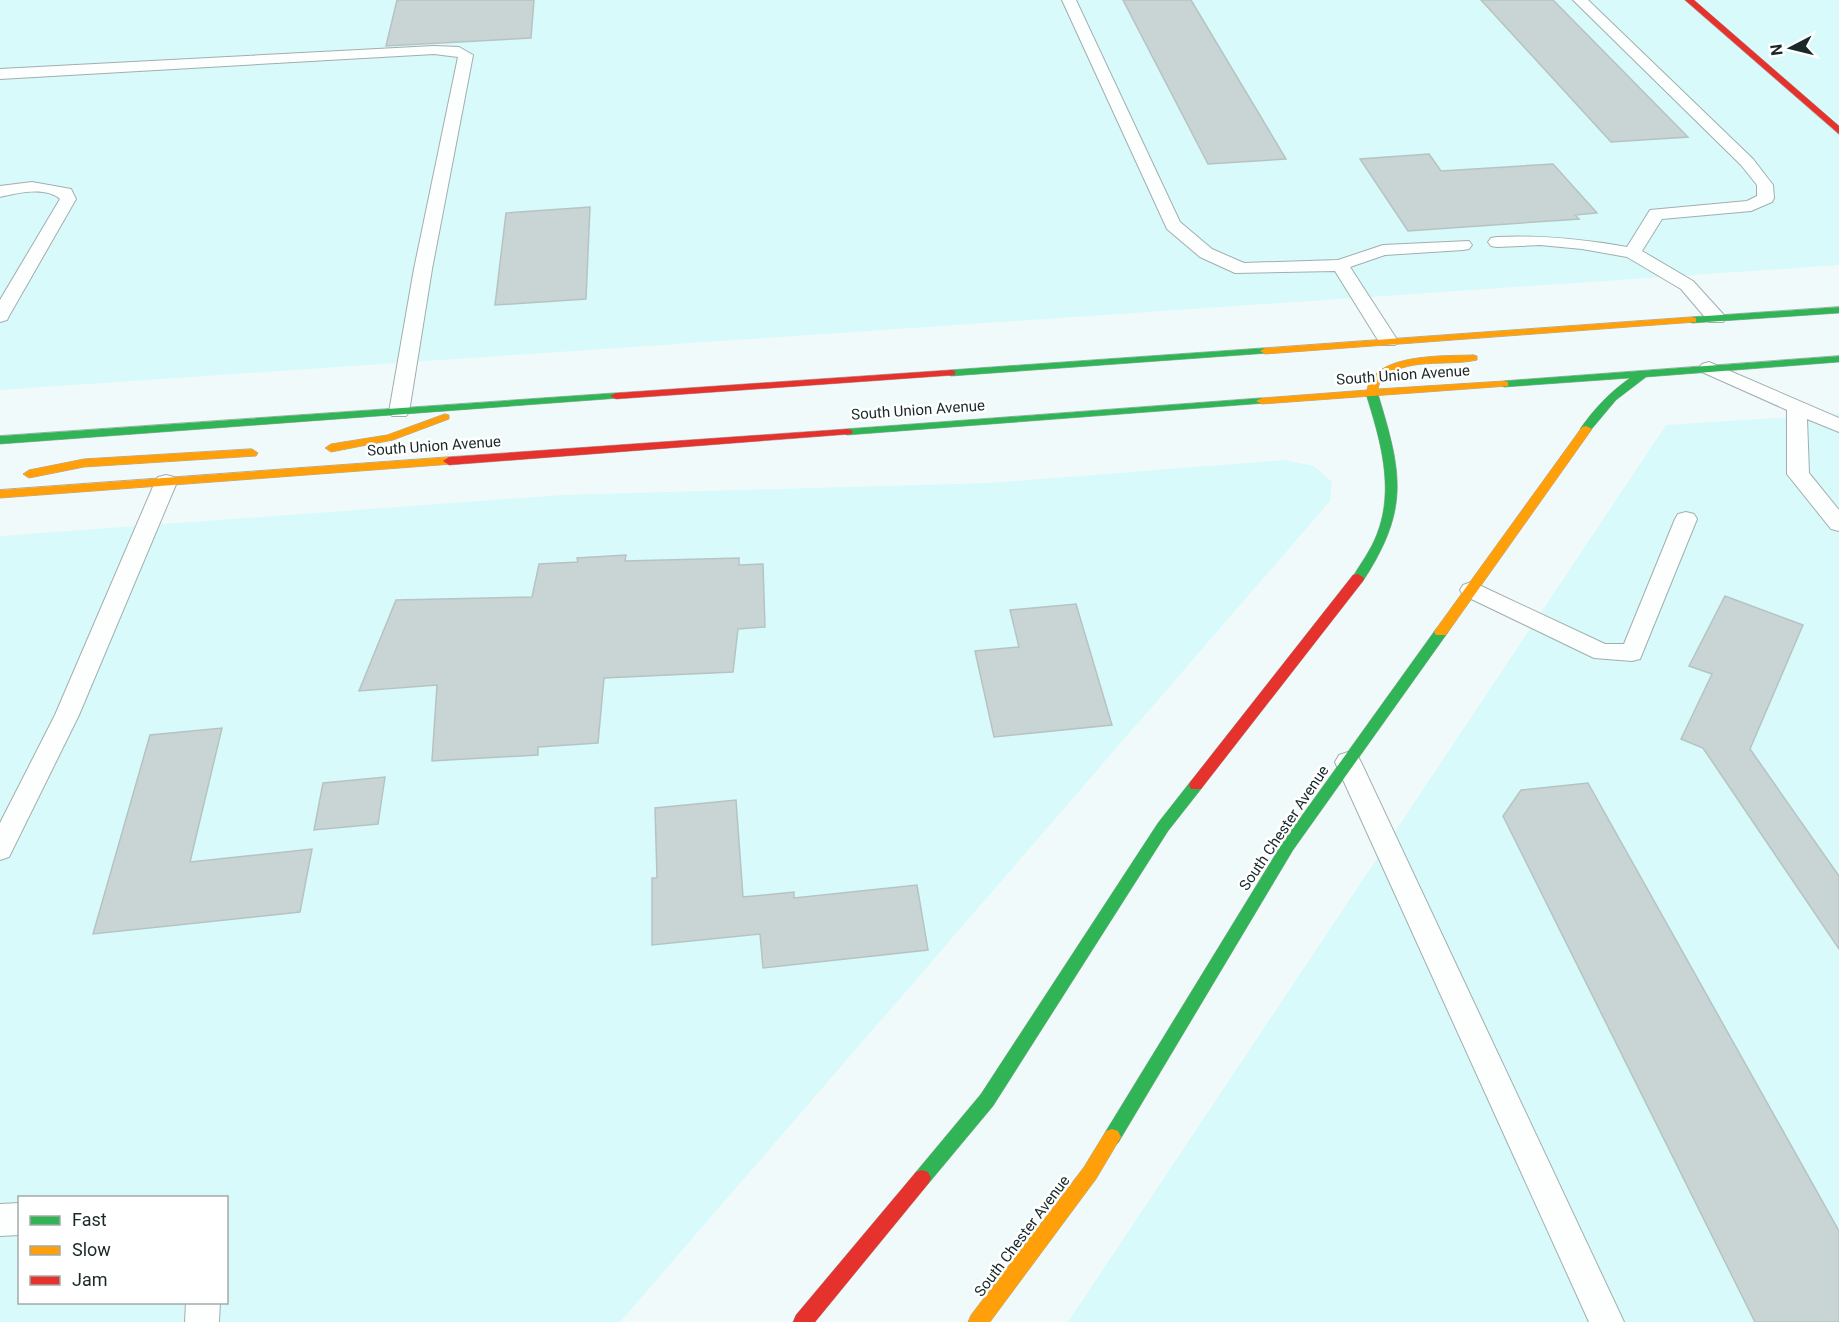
<svg xmlns="http://www.w3.org/2000/svg" width="1839" height="1322" viewBox="0 0 1839 1322" font-family="Roboto,sans-serif">
	<style>
		.built { fill: #d8fafa; fill-rule: evenodd }
		.building { fill: #c9d5d5; stroke: #b7c3c3; stroke-width: 1.5 }
		.lines { fill: none; stroke-linecap: round; stroke-linejoin: round }
		.lane-casing { stroke: #a2aeae; stroke-width: 2 }
		.fast-casing { stroke: #a2aeae; stroke-width: 1 }
		.slow-casing { stroke: #a2aeae; stroke-width: 1 }
		.jam-casing { stroke: #a2aeae; stroke-width: 1 }
		.lane { fill: #fdfefe; fill-rule: evenodd }
		.fast { fill: #30b455; fill-rule: evenodd }
		.slow { fill: #ff9f0a; fill-rule: evenodd }
		.jam { fill: #e5322d; fill-rule: evenodd }
		.labels { text-anchor: middle; dominant-baseline: central; stroke-width: 5; stroke-linejoin: round; paint-order: stroke }
		.street-label { font-size: 15px; fill: #192929; stroke: #fff }
	</style>
	<rect width="100%" height="100%" fill="#f1fafa"/>
	<path class="built" d="M0,0H1839V265L0,390Z
		M1839,414V1322H1068L1666,425Z
		M1284,460L1314,466L1332,482L1330,501L620,1322H0V536L562,495L989,483ZM20,1198H226V1302H20Z"/>
	<path class="building" d="M397,0H534L531,38L386,46Z
		M1123,0H1191L1286,159L1208,164Z
		M1481,0H1553L1688,137L1611,142Z
		M1429,154L1441,171L1553,164L1597,213L1575,215L1579,219L1408,231L1360,159Z
		M590,207L586,299L495,305L506,213Z
		M626,555L625,561L739,558V565L763,564L765,627L738,629L733,672L604,678L598,743L538,747V755L432,761L437,685L359,691L396,600L532,597L539,564L578,562L577,558Z
		M1725,596L1803,625L1750,749L1839,876V949L1703,748L1681,739L1712,674L1689,666Z
		M1076,604L1112,725L994,737L975,651L1019,647L1010,610Z
		M222,728L190,862L312,849L300,912L93,934L150,735Z
		M385,777L378,824L314,830L323,783Z
		M1588,783L1839,1231V1322H1755L1503,816L1521,790Z
		M736,800L743,897L794,892V898L917,885L928,950L763,968L760,934L652,945V878H657L655,808Z"/>
	<g class="lines">
		<defs>
			<path id="lane" d="M1062,0H1076L1180,222L1212,249L1244,263L1338,260L1383,245L1469,241L1472,245L1469,249L1463,250L1385,255L1350,267L1398,341L1395,345H1381L1335,271L1235,273L1200,257L1167,229Z
				M1573,0H1588L1753,159L1773,185L1774,198L1772,202L1751,211L1662,219L1642,251L1693,281L1723,314L1725,318L1723,322H1709L1681,289L1627,257L1582,249L1540,245L1497,247L1491,246L1488,242L1491,238L1497,237C1543,235 1582,239 1627,247L1650,210L1747,201L1757,196V185L1741,165Z
				M434,46L459,47L473,55L432,269L409,412L406,416H392L389,412L414,269L458,57L434,54L0,79V69Z
				M32,182L71,189L76,199L9,316L7,320L0,322V300L60,199C46,186 17,193 0,197V186Z
				M1709,362L1839,418V432L1807,419L1809,473L1839,510V531L1831,529L1787,474V410L1702,372L1699,368L1702,364Z
				M166,475L174,477L177,482L79,715L9,857L0,860V823L55,715L155,482L158,477Z
				M1686,512L1694,514L1697,519L1640,659L1632,661L1594,658L1463,595L1460,590L1463,585L1471,582L1479,585L1605,644H1624L1675,519L1678,514Z
				M1348,752L1357,755L1361,762L1624,1322H1589L1335,762L1339,755Z
				M20,1203V1235L0,1236V1204Z
				M186,1302H220L219,1322H185Z"/>
			<path id="fast" d="M1839,307V313L1692,323L1687,320L1692,317Z
				M1265,348L1270,351L1269,353L951,376L945,373L951,370Z
				M1839,356V362L1646,377L1616,400L1590,431L1586,432L1580,429C1594,409 1610,392 1630,378L1504,387L1498,384L1504,381Z
				M1372,391L1378,394C1402,473 1410,509 1363,581L1358,582L1352,578C1361,563 1371,550 1377,534C1395,488 1380,439 1366,394Z
				M616,393L622,396L620,398L0,444V436Z
				M1262,398L1268,401L1266,403L847,435L841,432L847,429Z
				M1441,627L1446,629L1448,632L1446,635L1293,850L1118,1143L1112,1145L1106,1143L1103,1137L1106,1131L1283,842L1436,629Z
				M1196,779L1201,781L1203,785L1201,789L1168,831L993,1106L928,1184L922,1186L916,1184L913,1178L916,1172L981,1094L1158,823L1191,781Z"/>
			<path id="slow" d="M1692,317L1696,318V322L1265,354L1260,351L1265,348Z
				M1473,355L1477,356V360C1446,367 1405,356 1380,381L1378,389L1504,381L1508,382V386L1262,404L1256,401L1262,398L1367,390C1373,353 1444,356 1473,355Z
				M445,414L449,415V419L393,440L331,452L325,448L331,444L387,435Z
				M1586,426L1592,429L1446,635H1436L1434,632L1436,629L1582,427Z
				M252,449L258,453L256,456L84,467L29,478L23,474L29,470L84,459Z
				M449,457L455,461L453,464L0,498V490Z
				M1112,1129L1118,1131L1121,1137L1096,1179L990,1322H968L971,1315L1084,1167L1106,1131Z"/>
			<path id="jam" d="M1685,0H1694L1839,126V134Z
				M951,370L955,371V375L616,399L610,396L616,393Z
				M847,429L851,430L853,432L851,434L449,465L443,461L449,457Z
				M1358,574L1364,578L1363,581L1201,789H1191L1189,785L1191,781L1353,575Z
				M922,1170L928,1172L931,1178L928,1184L815,1322H793L796,1315L916,1172Z"/>
		</defs>
		<use href="#lane" class="lane-casing"/>
		<use href="#fast" class="fast-casing"/>
		<use href="#slow" class="slow-casing"/>
		<use href="#jam" class="jam-casing"/>
		<use href="#lane" class="lane"/>
		<use href="#fast" class="fast"/>
		<use href="#slow" class="slow"/>
		<use href="#jam" class="jam"/>
	</g>
	<g class="labels">
		<g class="street-label">
			<text transform="translate(1403 375) rotate(-4)">South Union Avenue</text>
			<text transform="translate(918 410) rotate(-4)">South Union Avenue</text>
			<text transform="translate(434 446) rotate(-4)">South Union Avenue</text>
			<text transform="translate(1284 828) rotate(-56)">South Chester Avenue</text>
			<text transform="translate(1022 1236) rotate(-53)">South Chester Avenue</text>
		</g>
	</g>
	<rect x="18" y="1196" width="210" height="108" fill="#ffffff" stroke="#a3a9a9" stroke-width="1.5"/>
	<rect x="30" y="1216" width="30" height="9" fill="#30b455" stroke="#a3a9a9" stroke-width="1.5"/>
	<text x="72" y="1226" font-size="18" fill="#192929">Fast</text>
	<rect x="30" y="1246" width="30" height="9" fill="#ff9f0a" stroke="#a3a9a9" stroke-width="1.5"/>
	<text x="72" y="1256" font-size="18" fill="#192929">Slow</text>
	<rect x="30" y="1276" width="30" height="9" fill="#e5322d" stroke="#a3a9a9" stroke-width="1.5"/>
	<text x="72" y="1286" font-size="18" fill="#192929">Jam</text>
	<g transform="translate(1791 48) rotate(263)" stroke="#ffffff" stroke-width="4.5" paint-order="stroke">
	<path d="M0-4.5L10 22L0 15L-10 22Z" fill="#192929"/>
	<text y="-9" font-size="16" font-weight="bold" text-anchor="middle" fill="#192929">N</text>
	</g>
</svg>
